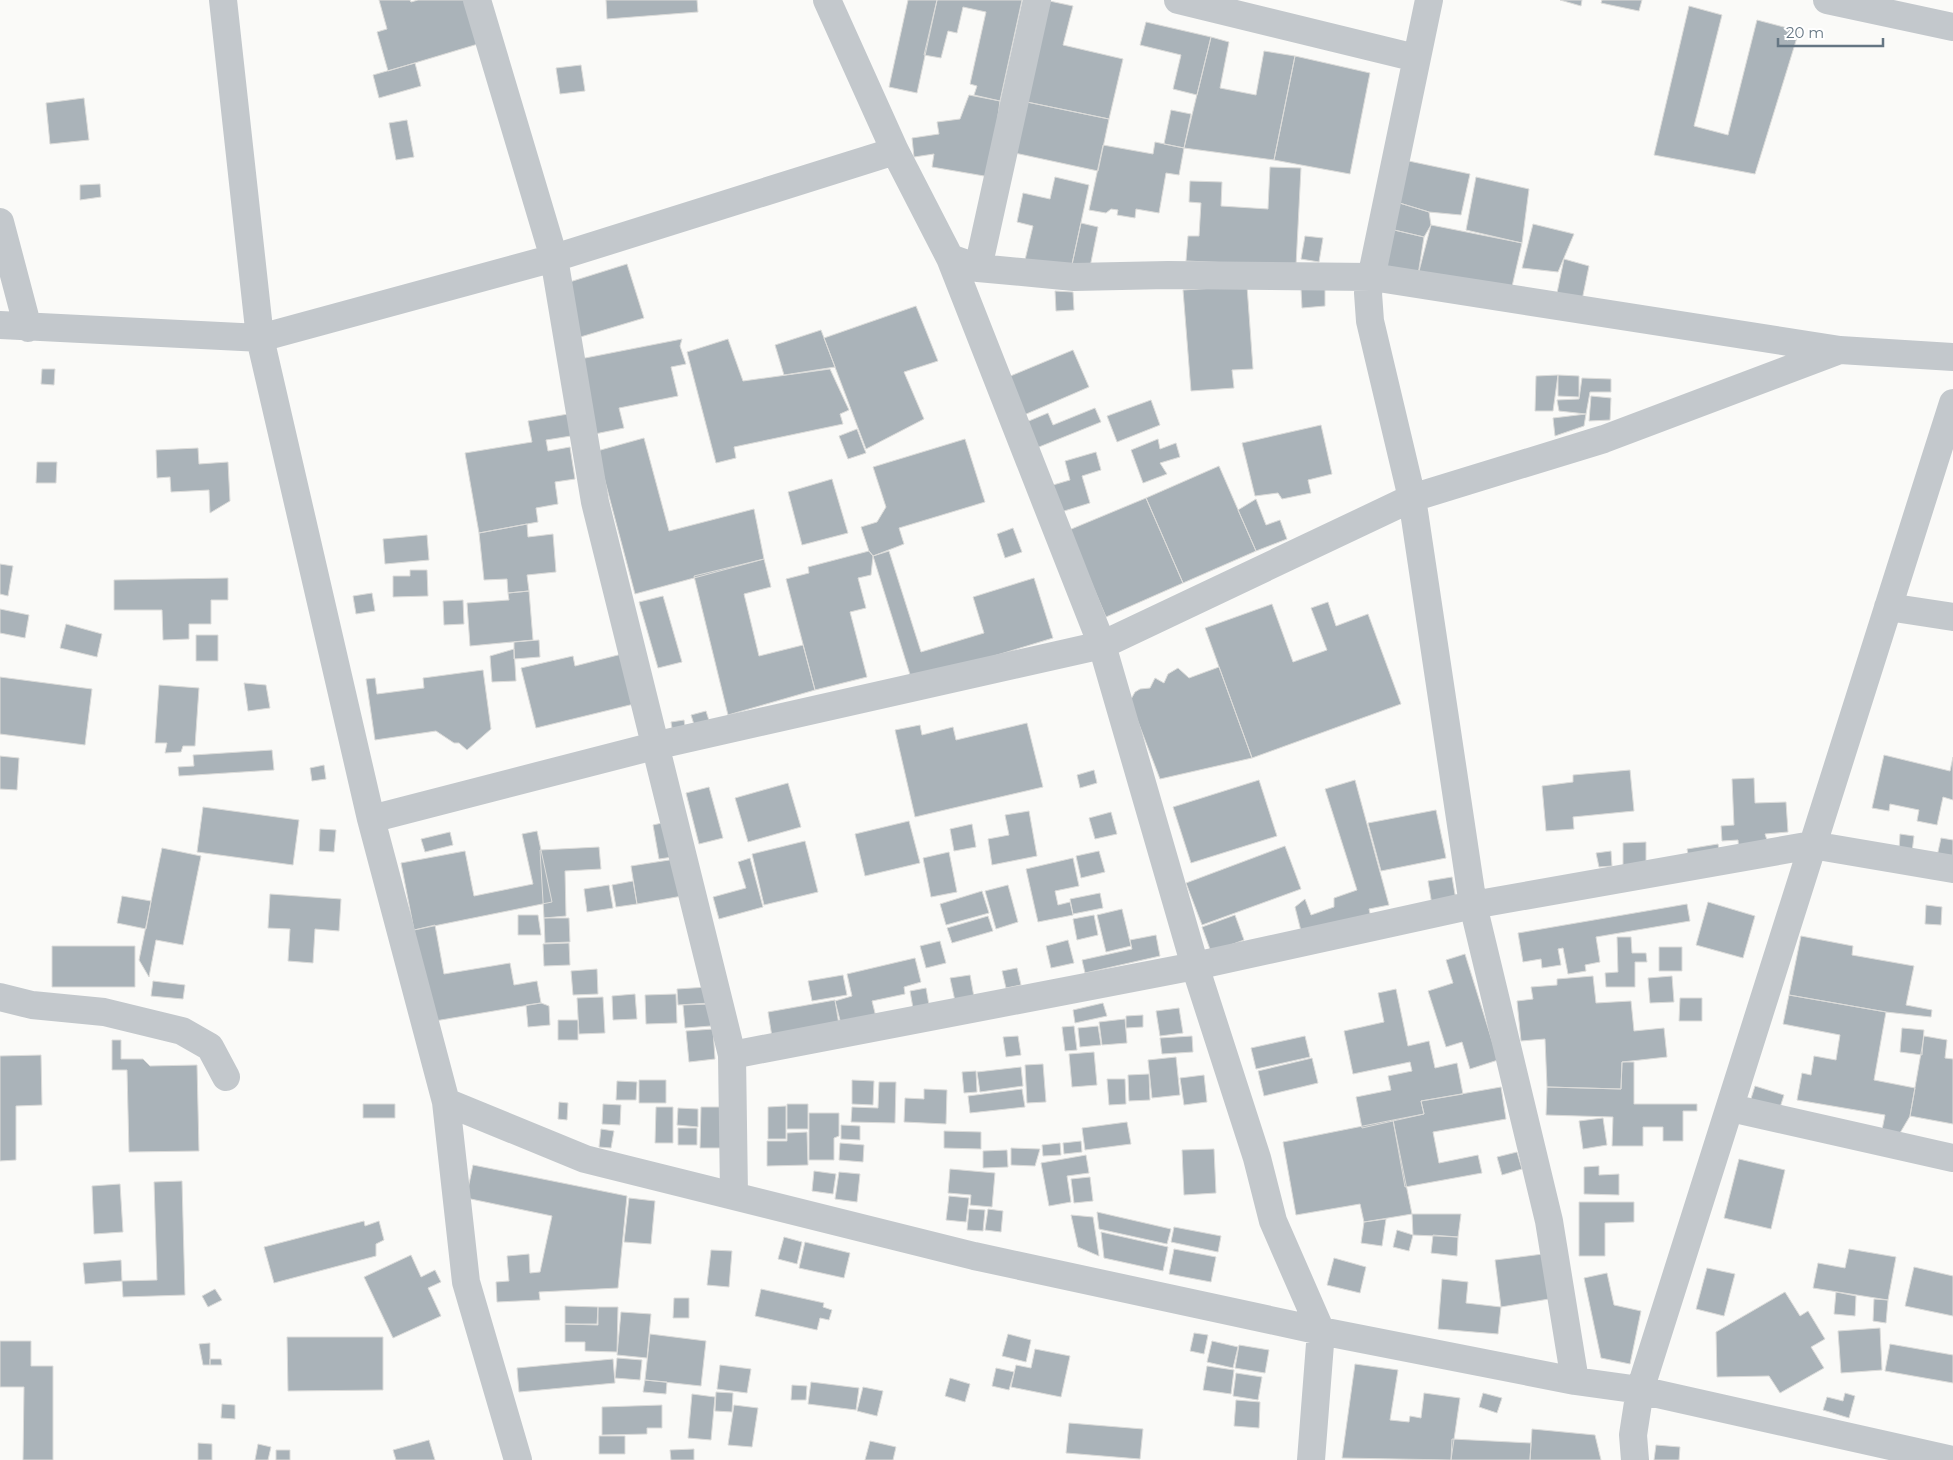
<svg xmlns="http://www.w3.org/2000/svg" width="1953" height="1460" viewBox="0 0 1953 1460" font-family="Montserrat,sans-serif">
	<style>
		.building { fill: #aab3b9; stroke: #dcdcda }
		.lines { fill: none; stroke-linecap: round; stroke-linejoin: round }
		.street { stroke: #c3c8cc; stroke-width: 28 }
	</style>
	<rect width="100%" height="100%" fill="#fafaf8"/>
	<path class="building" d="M379,0H410L411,2L418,0H465L478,44L388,71L377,32L387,29Z
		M606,0H697L698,12L607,19Z
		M908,0H937L917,93L889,87Z
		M937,0H1022L1000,101L974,95L977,86L970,84L986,12L963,7L957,33L948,31L941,58L924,55Z
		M1045,0L1073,6L1063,45L1123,59L1109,119L1022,101Z
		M1560,0H1582L1581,6Z
		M1602,0H1642L1639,11L1601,3Z
		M1689,6L1722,15L1694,126L1728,135L1757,20L1799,31L1755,174L1654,155Z
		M1146,22L1211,37L1197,95L1173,89L1181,55L1140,45Z
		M1211,37L1229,42L1220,88L1256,95L1264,51L1295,56L1274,160L1184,148Z
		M1295,56L1370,73L1350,174L1274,160Z
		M415,63L421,86L379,98L373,75Z
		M581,65L585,91L560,94L556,68Z
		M969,95L1000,101L990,177L932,167L934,154L914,157L912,138L939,134L937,122L960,119Z
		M84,98L89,140L50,144L46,103Z
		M1022,101L1109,119L1098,171L1010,152Z
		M1171,110L1191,114L1184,148L1164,144Z
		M407,120L414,157L396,160L389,123Z
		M1155,142L1184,148L1179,175L1166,173L1159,213L1136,209L1135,218L1117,215L1118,210L1111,209L1106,213L1089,210L1103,145L1153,154Z
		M1404,160L1470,174L1461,215L1429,212L1393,201Z
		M1270,167L1301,168L1296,266L1186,261L1188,236H1199L1201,203L1189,202L1190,181L1222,182L1221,206L1268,209Z
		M1055,177L1089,185L1071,269L1025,260L1033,226L1017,222L1023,193L1050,199Z
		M1476,177L1529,189L1522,243L1466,230Z
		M100,184L101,197L80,200V185Z
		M1393,201L1429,212L1431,225L1424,237L1390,229Z
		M1081,223L1098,227L1089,272L1071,269Z
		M1533,224L1574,234L1558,272L1522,268Z
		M1431,225L1522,243L1511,291L1418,275Z
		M1390,229L1424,237L1418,275L1378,271Z
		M1305,236L1323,238L1319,262L1301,259Z
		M1564,259L1589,266L1582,300L1557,293Z
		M627,264L644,318L577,338L560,285Z
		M1247,286L1253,369L1232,370L1234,388L1191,391L1183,290Z
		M1325,288V306L1302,308L1301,289Z
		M1055,291L1073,292L1074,310L1056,311Z
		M916,306L938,361L904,372L924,419L866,449L824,338Z
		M821,330L835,367L784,375L775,345Z
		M682,339L680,346L686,364L671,367L678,396L619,408L624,428L590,435L575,360Z
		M728,339L743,381L830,369L849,410L840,414L843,424L734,447L736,458L716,463L687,352Z
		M1073,350L1089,387L1024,415L1008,377Z
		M42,369H55L54,385L41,384Z
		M1558,375L1579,376V397L1558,396Z
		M1558,375L1553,411H1535L1536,376Z
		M1582,378L1611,379V392H1590L1586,414L1559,411L1557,400L1579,399Z
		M1591,396L1611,398L1610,420L1589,421Z
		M1151,400L1160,425L1117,442L1107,416Z
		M1095,408L1101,422L1034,449L1024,423L1048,413L1053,425Z
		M568,414L571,436L546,440L548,451L570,447L575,479L555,482L558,504L536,508L538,522L479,533L465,453L532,442L528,421Z
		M1586,414L1584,426L1555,436L1553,418Z
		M1321,425L1332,474L1308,480L1311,493L1282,499L1278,493L1255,496L1242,443Z
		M857,429L866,453L848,459L839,436Z
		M644,438L669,531L754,509L764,559L635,594L597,451Z
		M965,439L985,502L899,528L904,544L873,556L869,551L861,527L877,522L886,507L873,467Z
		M1158,439L1160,449L1176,443L1180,457L1160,463L1167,474L1143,483L1131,450Z
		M198,448L199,464L228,462L230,501L210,513L209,490L171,492L170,477L157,478L156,450Z
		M1096,452L1101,470L1082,476L1090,503L1061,512L1053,485L1070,480L1065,461Z
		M37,462H57L56,483H36Z
		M1219,466L1256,551L1183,583L1146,498Z
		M832,479L848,533L802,545L788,492Z
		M1146,498L1183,583L1106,617L1069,530Z
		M1256,499L1266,525L1280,520L1287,539L1256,551L1238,510Z
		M527,524L528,537L553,534L556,572L527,575L529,591L508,593L507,579L484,580L479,533Z
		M1013,528L1022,552L1005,558L997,534Z
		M427,535L429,560L385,564L383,539Z
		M869,551L873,556L871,575L858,578L866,608L850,612L867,677L815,690L786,579L809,573L808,567Z
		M889,551L921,652L984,633L973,597L1034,578L1053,638L912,681L873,556Z
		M764,559L771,587L744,594L759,656L803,645L815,690L728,715L694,576Z
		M0,564L13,566L8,596L0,594Z
		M410,570H427L428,596L393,597V576H410Z
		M228,578V600H211V624H189V639L163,640L162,610H114V580Z
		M529,591L533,640L470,646L467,603L509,600L508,593Z
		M372,593L375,611L356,614L353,596Z
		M663,596L682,662L658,668L639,602Z
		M463,600L464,624L444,625L443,601Z
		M1328,602L1336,626L1368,614L1401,704L1252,758L1205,628L1272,604L1293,662L1327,650L1311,608Z
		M0,609L29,615L25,638L0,633Z
		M66,624L102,634L97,657L60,648Z
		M196,635H218V661H196Z
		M539,640L540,657L514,659V642Z
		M514,649L516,681L492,682L490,656Z
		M622,654L634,704L536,728L521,668L573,656L575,666Z
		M1219,667L1252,758L1160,779L1130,701L1135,692L1140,689L1150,688L1155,678L1164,683L1168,674L1178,668L1189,678Z
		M483,670L491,729L467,750L459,743H454L436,731L375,740L366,679L375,678L377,694L424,688L423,678Z
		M0,677L92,689L85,745L0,734Z
		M244,683L266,685L270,708L248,711Z
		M159,685L199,688L195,746H183L181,752L165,753L167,743H155Z
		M706,711L712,730L697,734L691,715Z
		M684,720L686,733L673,734L671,722Z
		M1027,723L1043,787L915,817L895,730L920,725L922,735L953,727L956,740Z
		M272,750L274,770L179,776L178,767L194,766L193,755Z
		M1884,755L1950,771L1953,757V800L1943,797L1937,825L1917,821L1919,810L1890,804L1889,811L1872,808Z
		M0,756L19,758L17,790L0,789Z
		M324,765L326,779L312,781L310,768Z
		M1094,770L1097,783L1080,788L1077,775Z
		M1630,770L1634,811L1573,817L1574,829L1546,831L1542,786L1573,782V775Z
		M1754,778L1755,803L1786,802L1788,832L1765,834L1768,843L1739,852L1738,840L1722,841L1721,826L1734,825L1732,779Z
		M1259,780L1277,836L1191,863L1173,807Z
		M1355,780L1389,905L1369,909L1371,918L1302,935L1295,907L1305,899L1311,915L1334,907V898L1357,890L1325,789Z
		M788,783L801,827L748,842L735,798Z
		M709,787L723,838L699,844L686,793Z
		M203,807L299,820L293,865L197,852Z
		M1436,810L1446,858L1381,871L1368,823Z
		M1029,811L1037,856L992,865L988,839L1009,835L1005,815Z
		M1111,812L1117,834L1095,839L1089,818Z
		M909,821L920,863L865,876L855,834Z
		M662,823L680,856L659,859L653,825Z
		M972,824L976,847L954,851L950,829Z
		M320,829L336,830L334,852L319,851Z
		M537,831L552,902L414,930L401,863L465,851L474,896L533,884L522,834Z
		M450,832L453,845L425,852L421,839Z
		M1900,834L1914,836L1912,852L1899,851Z
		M1941,838L1953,840V865L1936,861Z
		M805,841L818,892L764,905L752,854Z
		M1646,842V868L1623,869V843Z
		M1718,844L1720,855L1689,859L1687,849Z
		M1285,846L1301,889L1202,925L1186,883Z
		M599,847L601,869L565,871L566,916L544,918L540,850Z
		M162,848L201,856L183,945L156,940L149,977L139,960Z
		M1099,851L1105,872L1081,878L1076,856Z
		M1611,851L1612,866L1599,867L1596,853Z
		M949,852L957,892L931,897L923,858Z
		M682,858L688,895L637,904L631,866Z
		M750,858L763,907L719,919L713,897L746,888L738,862Z
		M1073,858L1079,886L1055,891L1058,905L1070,902L1073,915L1038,922L1026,869Z
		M1452,877L1456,900L1432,905L1428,881Z
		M633,881L637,904L616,907L612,885Z
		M609,885L613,908L587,912L584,889Z
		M1008,885L1018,922L996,929L985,891Z
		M982,891L989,913L946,925L940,904Z
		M1100,893L1103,908L1073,914L1070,899Z
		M270,894L341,899L339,931L315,929L313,963L288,961L290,929L268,928Z
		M122,896L151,901L146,929L117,923Z
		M1708,902L1755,916L1743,958L1696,945Z
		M1687,904L1690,921L1596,937L1600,962L1585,965L1586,971L1568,974L1563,948L1558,949L1561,965L1542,968L1541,959L1523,962L1518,933Z
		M1926,905L1942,907L1941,925L1925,924Z
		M1122,909L1131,946L1106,952L1097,915Z
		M518,915H538L541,935H518Z
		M1094,915L1098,935L1077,940L1073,919Z
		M1235,915L1244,940L1211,952L1202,927Z
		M988,916L993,931L952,943L947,928Z
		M544,918H569L570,942L545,943Z
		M435,925L444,974L510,963L514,985L537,981L541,1003L429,1022L414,930Z
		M1156,935L1160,956L1085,973L1082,960L1132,949L1130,940Z
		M1801,936L1853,946L1852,955L1914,966L1906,1005L1932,1010L1931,1017L1886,1012L1789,995Z
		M1617,937H1631L1632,953H1646L1647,962H1635V987H1606L1605,973L1618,972Z
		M1068,940L1074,963L1051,968L1046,946Z
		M940,941L946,963L926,968L920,946Z
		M569,943L570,965L544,966L543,944Z
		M52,946H135V987H52Z
		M1659,947H1682V971H1659Z
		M1465,954L1498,1060L1470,1069L1462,1042L1446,1047L1428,991L1453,983L1446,960Z
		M915,958L921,982L904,987L905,994L872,1001L876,1017L841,1024L835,1001L852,996L847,974Z
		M1017,968L1021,985L1006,988L1002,971Z
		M597,969L598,994L573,995L571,971Z
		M843,975L847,995L812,1001L808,981Z
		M970,975L974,997L955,1001L950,978Z
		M1593,976L1596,1003L1631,1001L1634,1031L1664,1028L1667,1057L1622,1062L1621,1089L1547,1087L1545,1039L1521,1041L1517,1001L1533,999L1531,987L1557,985V979Z
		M1672,976L1674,1002L1650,1003L1648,978Z
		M153,981L185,985L183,999L151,996Z
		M708,987L710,1003L678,1005L677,989Z
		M926,988L929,1005L913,1008L910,991Z
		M1396,989L1408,1046L1429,1041L1435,1068L1457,1063L1463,1094L1421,1101L1424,1114L1362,1128L1356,1097L1391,1090L1388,1076L1412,1071L1410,1062L1353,1074L1344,1031L1384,1022L1378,993Z
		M635,994L637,1019L613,1020L612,996Z
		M676,994L677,1023L646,1024L645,995Z
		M1789,995L1886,1012L1874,1080L1915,1088L1910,1116L1897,1138L1881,1135L1885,1115L1797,1100L1802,1073L1811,1075L1814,1056L1836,1060L1840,1035L1783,1024Z
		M603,997L605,1033L579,1034L577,998Z
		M1680,998H1702V1021H1679Z
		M835,1000L839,1025L772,1037L768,1012Z
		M541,1003L549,1006L550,1025L528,1027L526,1005Z
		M1103,1003L1107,1016L1075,1023L1073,1010Z
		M710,1004L711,1026L685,1028L683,1005Z
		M1179,1008L1183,1033L1160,1036L1156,1011Z
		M1143,1015V1027L1126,1028V1016Z
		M1125,1019L1127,1043L1102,1045L1099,1022Z
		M558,1020H578V1040H558Z
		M1074,1026L1077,1050L1065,1051L1062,1027Z
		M1098,1026L1101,1045L1080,1047L1078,1028Z
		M1902,1028L1924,1030L1922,1055L1900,1052Z
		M713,1029L715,1059L689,1062L686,1031Z
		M1018,1036L1021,1055L1006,1057L1003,1037Z
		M1192,1036L1193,1052L1162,1054L1160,1038Z
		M1305,1036L1310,1057L1256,1069L1251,1048Z
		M1924,1036L1947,1040L1945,1058L1953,1059V1124L1910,1116Z
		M112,1040H121V1059H143L150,1066L197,1065L199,1151L129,1152L127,1070H112Z
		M1094,1052L1097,1085L1072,1087L1069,1054Z
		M41,1055L42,1105L16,1106V1160L0,1161V1056Z
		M1176,1057L1180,1095L1152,1098L1148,1060Z
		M1312,1058L1318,1083L1264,1096L1258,1071Z
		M1622,1062H1634V1104H1697V1111H1683V1141H1663V1127H1643V1146H1612L1613,1117L1546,1115L1547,1087L1621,1089Z
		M1043,1064L1046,1102L1027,1103L1025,1065Z
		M1021,1067L1023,1086L980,1092L977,1072Z
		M976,1071L977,1092L964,1093L962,1072Z
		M1149,1074L1150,1100L1129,1101L1128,1075Z
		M1204,1075L1207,1102L1184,1105L1180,1078Z
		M1107,1079H1125L1126,1104L1109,1105Z
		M639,1080H666V1103H639Z
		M852,1080L874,1081L873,1105L852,1104Z
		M617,1081L637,1082L636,1100H616Z
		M879,1082H896L895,1123L851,1122L852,1107L878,1108Z
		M1755,1086L1784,1095L1778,1114L1749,1105Z
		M1501,1087L1506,1119L1433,1132L1439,1163L1478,1155L1482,1173L1405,1187L1393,1120L1424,1114L1421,1101Z
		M924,1089L947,1090L946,1124L904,1122L905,1098L924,1099Z
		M1022,1089L1025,1107L970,1113L968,1096Z
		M559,1102L568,1103L567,1120L558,1119Z
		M363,1104H395V1118H363Z
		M603,1104L621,1105L620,1125L602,1124Z
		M787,1104H808V1129H787Z
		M786,1106V1139H768V1107Z
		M656,1107H673V1143H655Z
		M701,1107H724V1148H700Z
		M678,1108L698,1109V1127L677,1125Z
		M809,1113H839V1136L834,1138V1160H809Z
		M1603,1118L1607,1145L1583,1149L1579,1121Z
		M1393,1120L1412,1214L1364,1222L1360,1204L1296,1215L1283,1142Z
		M1127,1122L1131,1144L1085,1150L1082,1128Z
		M841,1125L860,1126V1140L841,1139Z
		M678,1128H697V1145H678Z
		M601,1129L614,1131L611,1148L599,1147Z
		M944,1131L981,1132V1149L944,1148Z
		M807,1132L808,1165L767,1166V1141H787V1133Z
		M1081,1141L1082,1152L1064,1154L1063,1143Z
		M840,1143L864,1145L863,1162L839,1160Z
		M1060,1143L1061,1155L1043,1156L1042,1145Z
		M1011,1148L1040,1149L1035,1166L1011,1165Z
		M1214,1149L1216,1193L1184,1195L1182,1150Z
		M1007,1150L1008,1167L983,1168V1151Z
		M1517,1152L1522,1169L1502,1175L1497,1157Z
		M1086,1155L1089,1173L1067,1176L1071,1202L1049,1206L1041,1163Z
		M1739,1159L1785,1170L1771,1229L1724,1218Z
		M473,1165L627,1196L618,1288L539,1292L540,1300L497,1302L496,1282L509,1281L507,1256L529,1254L530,1273L540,1272L552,1216L466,1198Z
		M1599,1166V1175L1619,1174V1195L1584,1194V1167Z
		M950,1169L995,1173L992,1207L970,1205L971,1195L948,1193Z
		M814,1171L836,1174L833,1194L812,1191Z
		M839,1172L860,1174L857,1202L835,1199Z
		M1090,1177L1093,1201L1074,1203L1071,1179Z
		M182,1181L185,1295L123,1297L122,1281L157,1280L154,1182Z
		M120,1184L123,1232L94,1234L92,1186Z
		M949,1196L969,1198L966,1222L946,1220Z
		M629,1198L655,1201L651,1244L624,1242Z
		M1579,1202H1634V1222L1605,1223V1256H1579Z
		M969,1209L985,1210L983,1231L967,1230Z
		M988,1209L1003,1211L1001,1232L985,1230Z
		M1097,1212L1171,1229L1167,1244L1099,1229Z
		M1412,1214H1461L1458,1237L1413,1235Z
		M1071,1215L1093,1217L1099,1256L1078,1247Z
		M1386,1219L1382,1246L1361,1243L1364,1222Z
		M364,1221L365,1226L379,1221L384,1240L376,1244V1256L274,1283L264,1247Z
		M1174,1227L1221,1236L1218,1252L1171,1242Z
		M1397,1230L1413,1235L1409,1251L1393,1247Z
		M1101,1232L1168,1247L1163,1271L1104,1258Z
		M1433,1235L1458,1237L1457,1256L1431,1253Z
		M784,1237L802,1242L797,1264L778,1259Z
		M805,1242L850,1253L844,1278L799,1268Z
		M1174,1249L1216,1257L1211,1282L1169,1274Z
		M1849,1249L1896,1257L1888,1300L1813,1288L1818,1263L1845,1268Z
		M711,1250L732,1251L729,1287L707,1285Z
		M1543,1254L1549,1299L1501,1307L1495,1260Z
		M411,1255L421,1277L435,1270L441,1282L428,1288L441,1316L393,1338L364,1277Z
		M1334,1258L1366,1267L1360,1293L1327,1285Z
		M121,1260L122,1281L85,1284L83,1263Z
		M1914,1267L1953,1276V1316L1905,1306Z
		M1707,1268L1735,1274L1724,1316L1696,1309Z
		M1607,1273L1614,1305L1641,1311L1630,1364L1601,1358L1584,1278Z
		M1442,1279L1468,1282L1466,1303L1501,1307L1498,1334L1438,1329Z
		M215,1289L222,1300L208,1307L202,1296Z
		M761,1289L824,1303L823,1307L832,1310L829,1320L820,1318L817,1330L755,1316Z
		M1785,1292L1800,1316L1808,1311L1825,1339L1811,1347L1824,1368L1780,1393L1769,1376L1717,1377L1716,1332Z
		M1836,1292L1856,1296L1855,1316L1834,1314Z
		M674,1298H689V1318H673Z
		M1874,1299L1888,1300L1886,1323L1873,1321Z
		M565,1306L598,1307L597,1324H565Z
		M598,1307H618L617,1352L585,1351V1342H565V1324L598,1325Z
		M621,1312L651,1314L647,1358L617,1355Z
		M1880,1328L1882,1370L1841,1373L1838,1331Z
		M1194,1333L1208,1335L1204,1354L1190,1351Z
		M650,1334L706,1341L701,1386L645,1380Z
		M1008,1334L1031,1340L1026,1362L1002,1356Z
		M287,1337H383V1390L288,1391Z
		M0,1341H31V1366H53V1460H23L24,1387H0Z
		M1212,1341L1238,1347L1233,1368L1207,1362Z
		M210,1343V1365H203L199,1344Z
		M1890,1344L1953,1355V1383L1885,1371Z
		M1239,1345L1269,1350L1265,1373L1235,1368Z
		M1035,1349L1070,1356L1061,1397L1011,1387L1016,1365L1031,1368Z
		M617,1358L642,1360L640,1380L615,1378Z
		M210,1359H221L222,1365H210Z
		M613,1359L615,1383L519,1392L517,1368Z
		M1355,1364L1398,1370L1390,1420L1409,1422L1410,1416L1421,1418L1424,1393L1460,1398L1451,1460L1342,1458Z
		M720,1365L751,1369L747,1393L717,1389Z
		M1207,1366L1234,1370L1231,1394L1203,1390Z
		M996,1368L1014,1372L1009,1390L992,1386Z
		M1236,1373L1262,1377L1258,1400L1233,1396Z
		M950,1378L970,1384L965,1402L945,1396Z
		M645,1380L667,1382L666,1394L643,1392Z
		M811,1382L859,1388L856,1410L808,1404Z
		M792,1385L807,1386L806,1400H791Z
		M863,1387L883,1391L877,1416L857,1411Z
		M716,1392L733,1393L732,1412L715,1411Z
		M1483,1393L1502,1398L1497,1413L1479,1407Z
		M1845,1393L1855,1396L1849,1418L1823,1410L1827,1397L1843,1401Z
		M692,1394L715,1397L711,1440L688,1438Z
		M1236,1400L1260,1402L1259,1428L1234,1426Z
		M222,1404L235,1405V1419L221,1418Z
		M662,1405V1428H647V1434L602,1435V1407Z
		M734,1405L758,1408L752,1447L728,1445Z
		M1069,1423L1143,1429L1140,1459L1066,1453Z
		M1532,1429L1595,1435L1601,1460H1530Z
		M599,1436H625V1454H599Z
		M1452,1439L1531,1443L1530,1460H1451Z
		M429,1440L435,1460H396L393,1450Z
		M870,1441L896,1447L893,1460H865Z
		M198,1443L212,1444V1460H198Z
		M258,1444L271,1447L268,1460H255Z
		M1656,1445L1680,1447L1679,1460H1654Z
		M694,1449V1460H671L670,1450Z
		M276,1450H290V1460H276Z"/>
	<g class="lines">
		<path class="street" d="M223,0L260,338L371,819L446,1102L466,1282L518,1460
			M477,0L554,258L595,502L732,1055L734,1195
			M827,0L895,151L950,258L1102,645L1195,966L1257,1158L1273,1221L1321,1331L1311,1460
			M1178,0L1416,58
			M1429,0L1368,293L1370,321L1412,498L1473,905L1549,1221L1575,1381
			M1827,0L1953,27
			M0,222L28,328
			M950,258L978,268L1074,277L1168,275L1372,277L1840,350L1953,357
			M978,268L1037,0
			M0,325L260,338L554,258L895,151
			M1888,607L1953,617
			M371,819L654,746L1102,645L1412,498L1604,439L1840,350
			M0,997L32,1005L104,1012L182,1031L210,1047L226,1077
			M732,1055L1195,966L1473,905L1812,845L1953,869
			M446,1102L585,1159L974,1256L1321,1331L1575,1381L1640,1390L1953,1460
			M1731,1108L1953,1158
			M1635,1460L1633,1435L1640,1390C1746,1062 1848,732 1953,403"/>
	</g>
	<path d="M1778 38v8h105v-8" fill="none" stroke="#657683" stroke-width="2.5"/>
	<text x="1786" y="38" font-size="15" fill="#657683" stroke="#ffffff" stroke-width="4" paint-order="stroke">20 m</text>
</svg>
